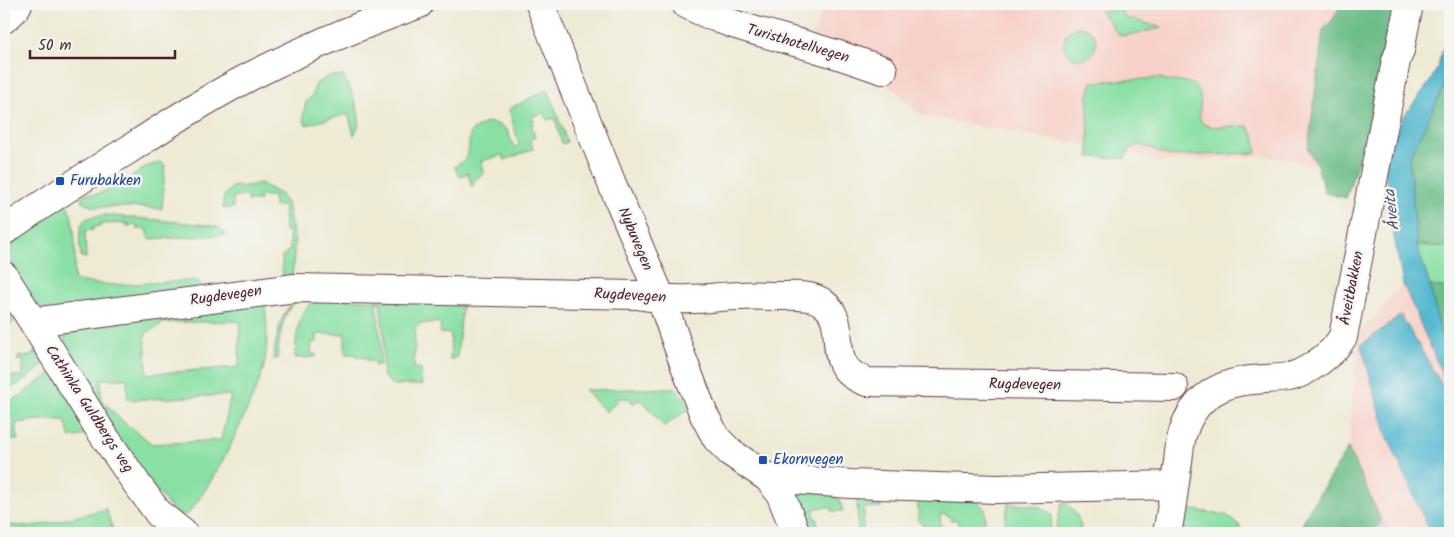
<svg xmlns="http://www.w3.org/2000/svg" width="1454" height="537" viewBox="0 0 1454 537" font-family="Kalam,sans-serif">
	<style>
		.built { fill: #f7d1c8 }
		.industrial { fill: #d2bfc0 }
		.green { fill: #89e0a4; stroke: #6a8068; fill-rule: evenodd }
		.forest { fill: #6ebe8a; stroke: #5c6e5a }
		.water { fill: #4eb6cd; stroke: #4c6a7c }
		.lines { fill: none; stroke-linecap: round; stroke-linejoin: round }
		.minor-casing { stroke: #633d44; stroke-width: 30 }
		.minor { stroke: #fff; stroke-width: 28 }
		.transit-dot { fill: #1a4fb4; stroke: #f6f6f2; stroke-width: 2 }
		.labels { text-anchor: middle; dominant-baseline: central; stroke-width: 5; stroke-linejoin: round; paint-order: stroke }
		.street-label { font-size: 15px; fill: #4a1f2b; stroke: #f6f6f2 }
		.transit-label { font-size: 15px; fill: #164399; stroke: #f6f6f2; text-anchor: start }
		.water-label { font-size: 16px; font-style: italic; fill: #4b5464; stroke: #f6f6f2 }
	</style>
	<rect width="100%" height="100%" fill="#f6f6f2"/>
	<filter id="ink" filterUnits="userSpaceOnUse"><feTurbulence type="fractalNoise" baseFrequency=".02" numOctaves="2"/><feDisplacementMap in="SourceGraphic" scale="10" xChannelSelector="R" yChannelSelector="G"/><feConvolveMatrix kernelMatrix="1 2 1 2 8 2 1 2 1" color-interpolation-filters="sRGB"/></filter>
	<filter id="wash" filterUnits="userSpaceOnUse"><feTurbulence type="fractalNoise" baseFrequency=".0096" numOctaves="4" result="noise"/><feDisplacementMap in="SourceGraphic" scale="20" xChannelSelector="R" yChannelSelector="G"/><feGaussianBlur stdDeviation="1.12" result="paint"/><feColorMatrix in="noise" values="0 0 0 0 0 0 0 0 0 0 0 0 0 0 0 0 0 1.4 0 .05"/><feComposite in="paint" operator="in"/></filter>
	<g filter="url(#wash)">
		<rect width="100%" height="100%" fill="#eeead4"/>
		<path class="built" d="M824,4H1373L1337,162L1307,164L1267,156L1160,162L1136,154L923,116L845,47L813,37Z
			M1403,284L1450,392V533H1397L1381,520L1348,448L1359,334Z"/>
		<path class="industrial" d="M1381,520L1397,533H1373Z"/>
		<path class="green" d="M1122,10L1124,16L1130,20L1134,18L1138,21L1162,28L1123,36C1111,32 1110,18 1099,11Z
			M1064 43a16 16 0 1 1 32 0a16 16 0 1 1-32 0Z
			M329,76H343C350,87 360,110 359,123C358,127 355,132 354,135L348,114L306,125L303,118L306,102L312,96L316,84Z
			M1160,78C1164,79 1168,81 1172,81C1182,82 1189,80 1197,88C1207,99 1191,122 1208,126C1216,128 1239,126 1248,126L1254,136L1257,153L1169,156L1150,148L1139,145L1130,149L1125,158L1089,157L1088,95L1092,82Z
			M548,89L567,142L562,144L555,118L547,120L545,113L532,116L534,124L531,125L535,137L530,139L533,149L505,160L503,155L481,161L484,174C477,177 474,180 472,187L468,173L459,176L454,167C474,155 466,150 471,131L487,122L497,124L507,130L514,147H516L519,144L509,109Z
			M160,162L165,165L162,209L139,207H93L82,202L80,197L85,193L98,194L107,190L122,183L146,167Z
			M261,183L281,195L287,204L295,242L292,278L284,280L282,268V256H286V252L290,251L289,231H285L284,206H274L273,196H259L260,201H248V196L233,197V208H223C222,198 225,193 233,186L241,187Z
			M66,203C75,217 75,243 75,260C75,267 73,272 75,280C110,290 160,280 198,281L201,285L202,290L54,314L34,305L12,270L11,260V249L15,238Z
			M105,215L208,225L218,227L227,235L149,239L147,229H137V225L127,226V223L101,224V226L93,227V230L85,231L86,258L81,257C80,246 76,223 88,218C93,216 100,216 105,215Z
			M1417,245L1450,247V288L1430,286Z
			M4,297L17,319L12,323L4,324Z
			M298,298L461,303L462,308L457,357L450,360L451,334L440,333L441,325L437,322L419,324L415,329L414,368H420V370H421L422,385H392L383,376L384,336L380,302H376L381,342L380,365L374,366L375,361H368V358L356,357V354H345V334H317V342H312L311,354H316V357L295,358C296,339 297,314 313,301C306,300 299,299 294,303C281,314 279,344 277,359H273C277,338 279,311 298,298Z
			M265,302C266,319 268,336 266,352C265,370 257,387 250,403C233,442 214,481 188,514L180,515L173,511L118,441L63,344C68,329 73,331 87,327ZM240,321L239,367L147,374L145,334L163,323ZM101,379H127L128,400L231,395L221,440L152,444L121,420L101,399Z
			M36,349L48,361C34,372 22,386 4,389V376H23V360H17L19,356C28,357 31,358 36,349Z
			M56,370L89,431L82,436L70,438L65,420H39L16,423L18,440H4V402L15,399Z
			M675,388L686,399L689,409L664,426L643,401L638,400L633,403L629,398H620L606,412L585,390Z
			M793,489L834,492L841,504L843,511H832L831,507L814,508V518H817L818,533H808Z
			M857,494H870L881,505L882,507L864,508V517H863V533H858Z
			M917,497L977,501L985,509V521L981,533H971L970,528L958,529V520H951L950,517L944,514L940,515L941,533H934L919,522Z
			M1062,502C1075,507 1080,520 1082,533H1055Z
			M1008,504C1023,505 1043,503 1052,516L1050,533H1036L1004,529Z
			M1180,508L1226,515L1239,525L1242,533H1207L1201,532L1198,533H1175Z
			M106,509L113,530L109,533H4V524C40,531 71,516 106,509Z"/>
		<path class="forest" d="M1341,4H1397L1394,28L1362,149L1346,198L1325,193L1317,165L1308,149L1323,30L1334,18Z
			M1450,79V247L1417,245L1409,158L1445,85Z
			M1430,286L1450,288V355L1441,335Z
			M1348,448L1381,520L1373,533H1302L1303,520Z"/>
		<path class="water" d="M1450,23V79L1445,85L1409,158L1417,245L1430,286L1441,335L1450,355V392L1403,284L1390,216L1384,158L1403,117L1429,83L1437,69Z
			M1401,315L1450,399V533H1432L1425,521L1386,433L1361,345Z"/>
	</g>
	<g filter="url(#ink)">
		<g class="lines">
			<defs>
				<path id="minor" d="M540,4L612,184L661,298L682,358L704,415L717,439L730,452L768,478L780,493L796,533
					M686,4C722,23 760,32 799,43C827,51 855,60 883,70
					M4,19L13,11L18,4
					M4,231C44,202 86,176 128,150C169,123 211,96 255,74C308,47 363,24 419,4
					M4,276L33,322L100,430L137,484L159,514L183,533
					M33,322L295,288L637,295C655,298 672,300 690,299C707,299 723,296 740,296C752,295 765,296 778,296C792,296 810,294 822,302C854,325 818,365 867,382L1174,387
					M768,478L851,484L996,489L1174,485
					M1167,533C1172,510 1174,486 1178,462C1179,452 1180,441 1183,432C1192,403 1213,386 1243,381C1258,379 1274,379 1289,377C1303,374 1320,362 1331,352C1336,348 1339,342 1343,337L1396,61L1400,50L1409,4"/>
			</defs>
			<use href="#minor" class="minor-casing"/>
			<use href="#minor" class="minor"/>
		</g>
	</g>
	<g class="transit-dot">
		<rect x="55" y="176" width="10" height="10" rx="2.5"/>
		<rect x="758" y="455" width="10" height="10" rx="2.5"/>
	</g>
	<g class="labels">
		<g class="street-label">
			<text transform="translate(798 44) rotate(16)">Turisthotellvegen</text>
			<text transform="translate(635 239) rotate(67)">Nybuvegen</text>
			<text transform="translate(1352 288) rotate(-79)">Åveitbakken</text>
			<text transform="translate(226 296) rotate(-8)">Rugdevegen</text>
			<text transform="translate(630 296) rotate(3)">Rugdevegen</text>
			<text transform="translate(1025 385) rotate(1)">Rugdevegen</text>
			<text transform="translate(89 409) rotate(57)">Cathinka Guldbergs veg</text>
		</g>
		<g class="transit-label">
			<text x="70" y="181">Furubakken</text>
			<text x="773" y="460">Ekornvegen</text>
		</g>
		<g class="water-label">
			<text transform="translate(1392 210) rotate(-96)">Åveita</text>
		</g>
	</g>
	<rect width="1454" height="537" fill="none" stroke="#f6f6f2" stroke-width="20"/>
	<path d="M30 50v8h145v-8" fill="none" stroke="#4a1f2b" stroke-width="2.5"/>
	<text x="38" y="50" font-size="15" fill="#4a1f2b" stroke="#f6f6f2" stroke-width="4" paint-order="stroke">50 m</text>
</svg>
